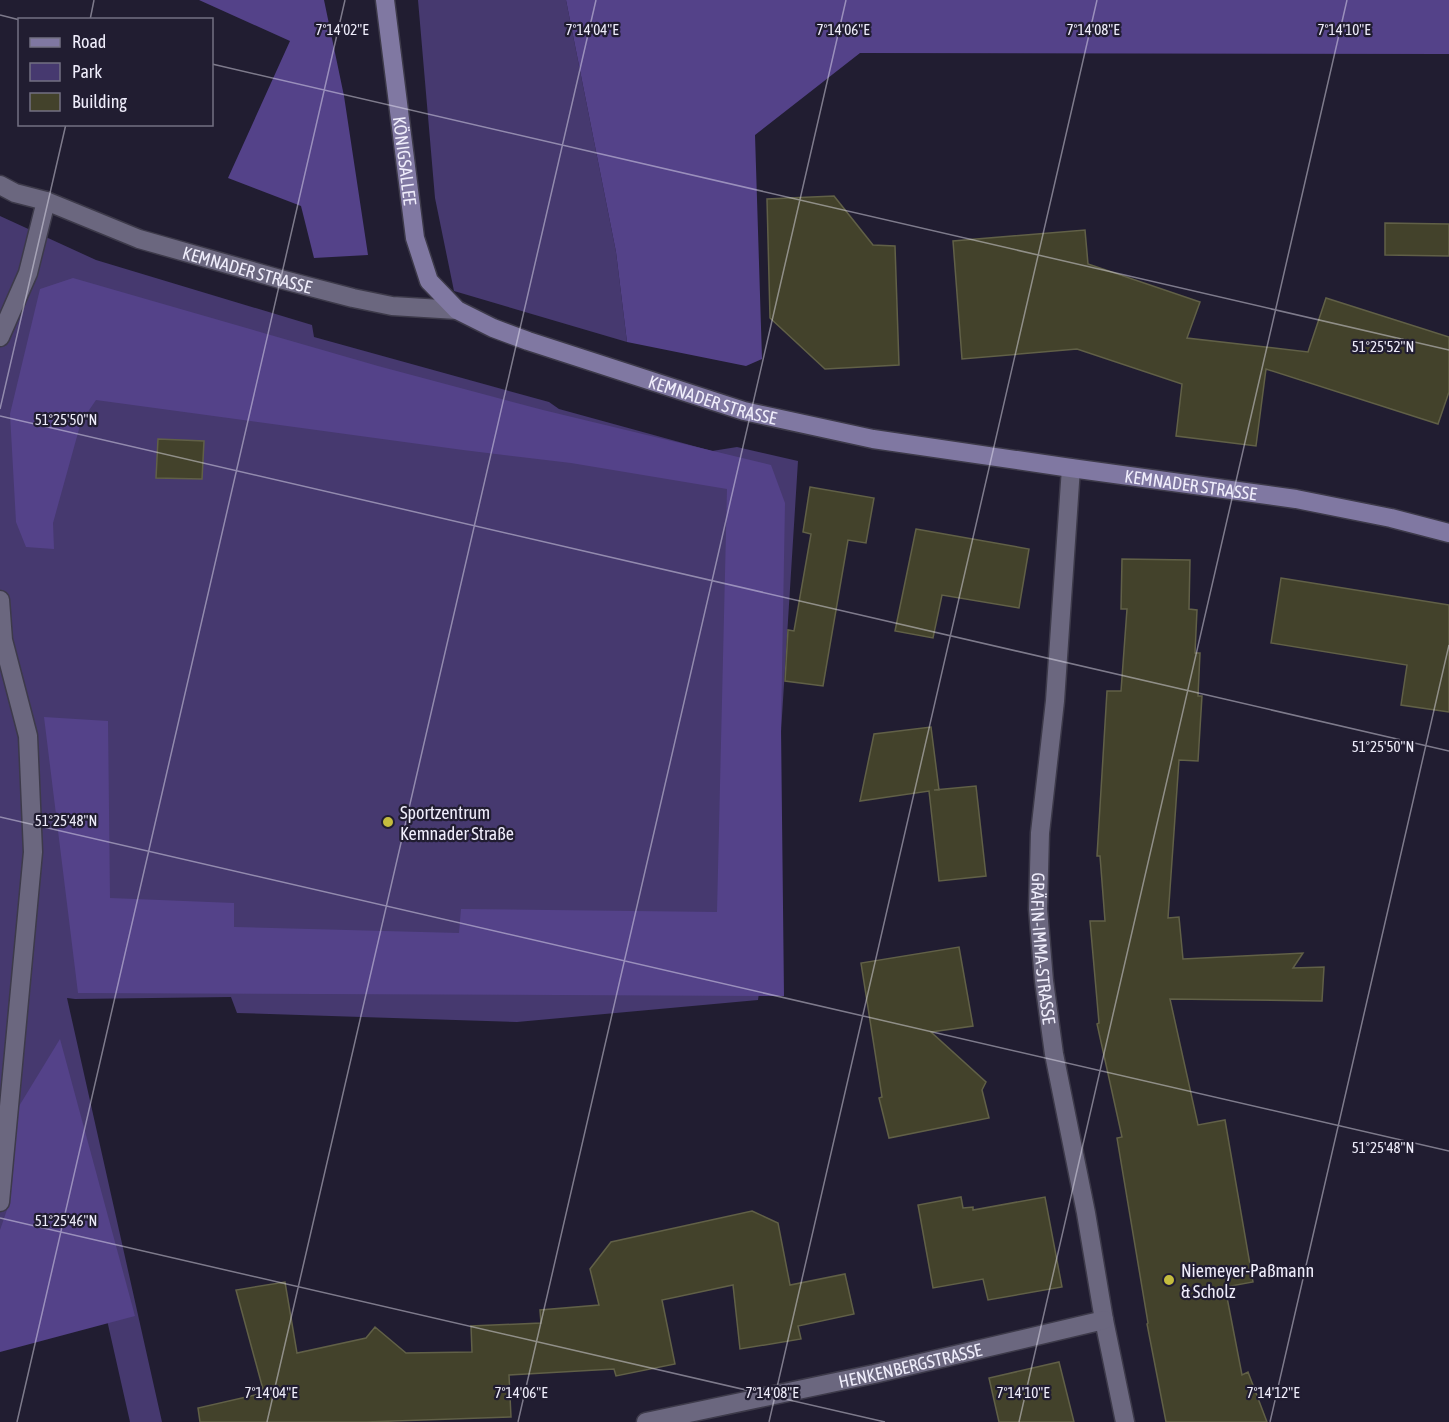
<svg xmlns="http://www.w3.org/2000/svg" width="1449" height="1422" viewBox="0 0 1449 1422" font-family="'Asap Condensed',sans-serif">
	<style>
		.green { fill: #46396f }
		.forest { fill: #544289 }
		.building { fill: #43422b; stroke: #616047; stroke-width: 1.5 }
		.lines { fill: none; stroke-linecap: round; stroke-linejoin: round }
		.lane-casing { stroke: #3d3a4a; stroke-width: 21 }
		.street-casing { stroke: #3d3a4a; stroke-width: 21 }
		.secondary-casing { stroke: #3d3a4a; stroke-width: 21 }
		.lane { stroke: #6b677f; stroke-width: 18 }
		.street { stroke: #6b677f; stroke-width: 18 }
		.secondary { stroke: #8078a2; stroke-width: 18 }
		.ticks { fill: none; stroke: #efedfb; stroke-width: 1.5; stroke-opacity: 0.45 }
		.poi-dot { fill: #c4bc3e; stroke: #211d31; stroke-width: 2 }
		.labels { text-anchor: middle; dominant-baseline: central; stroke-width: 4.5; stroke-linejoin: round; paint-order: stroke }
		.street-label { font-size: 18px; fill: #efedfb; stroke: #211d31 }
		.poi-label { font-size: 18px; fill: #efedfb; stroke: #211d31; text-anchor: start }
		.ticks-label { font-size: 15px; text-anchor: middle; fill: #efedfb; stroke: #211d31; stroke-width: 4.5; stroke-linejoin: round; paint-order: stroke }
	</style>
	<rect width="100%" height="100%" fill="#211d31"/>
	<path class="green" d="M418,0H566L616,252L627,342L454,291L435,198Z
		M0,216L96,260L312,325L314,337L549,402L559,409L712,451L737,447L798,461L769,924L758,1000L517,1022L237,1013L231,997L75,999L67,998L162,1422H130L107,1320L0,1340Z"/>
	<path class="forest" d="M199,0H324L344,96L368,255L314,258L301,206L228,178L290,41Z
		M566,0H1449V54L860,53L755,135L762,359L746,366L627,342L616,252Z
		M73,278L378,366L543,410L771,465L785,503L781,727L784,996L78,993L44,717L108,721L110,898L234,903V927L459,933L461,909L717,912L727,489L571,463L463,450L96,400L81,422L53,523L54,549L26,547L16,522L10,414L40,289Z
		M60,1039L135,1316L0,1352V1230L10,1201L13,1116Z"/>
	<path class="building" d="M834,196L873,245L895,246L899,365L825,369L770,318L767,199Z
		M1385,223L1449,224V256L1385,255Z
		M1085,230L1088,264L1200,302L1187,338L1308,352L1326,298L1449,337V392L1438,424L1266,369L1256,446L1176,436L1182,384L1077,349L962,359L953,241Z
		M158,439L204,441L202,479L156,478Z
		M810,487L874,498L866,543L848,540L823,686L785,681L788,630L794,631L811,534L803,532Z
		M916,529L1029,549L1019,608L942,595L933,638L895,631Z
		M1122,559L1190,560L1189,609L1197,610L1195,653H1200L1198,696H1202L1198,761L1179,760L1168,918L1179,917L1183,959L1303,953L1293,968L1324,967L1322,1001L1170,999L1198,1125L1225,1120L1253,1282L1225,1287L1242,1375L1248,1372L1267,1422H1166L1147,1324L1148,1323L1117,1138L1122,1137L1097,1024L1099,1023L1090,921H1105L1100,856H1097L1107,691H1121L1127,609H1121Z
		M1281,578L1449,605V712L1401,705L1407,665L1271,643Z
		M931,727L939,790H934L976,786L986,876L939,881L929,791L860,801L874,734Z
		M959,947L973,1026L931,1032L986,1082L982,1090L989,1118L889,1138L879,1098L882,1097L861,963Z
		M961,1197L963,1208L973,1207V1210L1045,1197L1062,1287L988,1300L983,1279L933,1288L918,1205Z
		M752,1211L778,1223L790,1285L845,1274L854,1314L798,1326L801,1339L740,1349L733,1285L662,1300L675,1364L616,1376L614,1369L509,1375L511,1417L366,1422H200L198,1408L264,1393L236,1290L285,1282L297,1353L366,1338L375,1327L406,1353L472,1352L471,1326L541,1323L540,1310L599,1305L590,1269L611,1242Z
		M1059,1362L1074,1422H999L989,1378Z"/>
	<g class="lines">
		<defs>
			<path id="lane" d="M0,337L28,273L46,201
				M0,600L3,640L28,736L33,852L0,1202"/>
			<g id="street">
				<path id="s1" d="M0,185L15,193L46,201L139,239L280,279L353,298L392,306L457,310"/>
				<path id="s2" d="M1071,468L1055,701L1040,833L1038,909L1044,981L1054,1054L1086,1213L1104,1320L1125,1422"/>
				<path id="s3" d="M646,1422L874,1374L1104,1320"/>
			</g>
			<g id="secondary">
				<path id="s4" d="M385,0L415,238L429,281L457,310L493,328L528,341L744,411L873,439L1071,468L1296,499L1391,518L1449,533"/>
			</g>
		</defs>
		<use href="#lane" class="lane-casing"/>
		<use href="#street" class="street-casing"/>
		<use href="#secondary" class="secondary-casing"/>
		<use href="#lane" class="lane"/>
		<use href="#street" class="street"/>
		<use href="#secondary" class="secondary"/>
	</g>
	<path class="ticks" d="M0,15L20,20M90,20L94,0M212,64L1449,350M0,409L66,124M0,416L1449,751M0,817L1449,1151M0,1218L885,1422M17,1422L345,0M267,1422L596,0M518,1422L846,0M769,1422L1097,0M1019,1422L1347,0M1270,1422L1449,645"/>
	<g class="poi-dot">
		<circle cx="388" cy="822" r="6"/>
		<circle cx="1169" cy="1280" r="6"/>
	</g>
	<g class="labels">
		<g class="street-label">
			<text stroke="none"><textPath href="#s4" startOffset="162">KÖNIGSALLEE</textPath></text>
			<text stroke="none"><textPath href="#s1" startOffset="262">KEMNADER STRASSE</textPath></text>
			<text stroke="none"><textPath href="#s4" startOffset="597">KEMNADER STRASSE</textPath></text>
			<text stroke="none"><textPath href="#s4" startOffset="1083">KEMNADER STRASSE</textPath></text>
			<text stroke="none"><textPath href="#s2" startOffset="482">GRÄFIN-IMMA-STRASSE</textPath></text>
			<text stroke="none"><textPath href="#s3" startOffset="270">HENKENBERGSTRASSE</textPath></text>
		</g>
		<g class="poi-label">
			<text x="400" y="812">Sportzentrum<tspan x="400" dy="21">Kemnader Straße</tspan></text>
			<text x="1181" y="1270">Niemeyer-Paßmann<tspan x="1181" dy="21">&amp; Scholz</tspan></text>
		</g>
	</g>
	<g class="ticks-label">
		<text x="342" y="35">7°14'02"E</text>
		<text x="592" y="35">7°14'04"E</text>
		<text x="843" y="35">7°14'06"E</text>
		<text x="1093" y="35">7°14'08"E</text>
		<text x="1344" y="35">7°14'10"E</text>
		<text x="1383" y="352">51°25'52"N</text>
		<text x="66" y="425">51°25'50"N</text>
		<text x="1383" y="752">51°25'50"N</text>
		<text x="66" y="826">51°25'48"N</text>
		<text x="1383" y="1153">51°25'48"N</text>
		<text x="66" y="1226">51°25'46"N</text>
		<text x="271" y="1398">7°14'04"E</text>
		<text x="521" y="1398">7°14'06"E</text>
		<text x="772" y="1398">7°14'08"E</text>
		<text x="1023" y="1398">7°14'10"E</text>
		<text x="1273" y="1398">7°14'12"E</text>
	</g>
	<rect x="18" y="18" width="195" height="108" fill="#211d31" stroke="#737082" stroke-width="1.5"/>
	<rect x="30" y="38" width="30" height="9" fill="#8078a2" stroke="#737082" stroke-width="1.5"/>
	<text x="72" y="48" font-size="18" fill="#efedfb">Road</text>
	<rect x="30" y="63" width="30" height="18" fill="#46396f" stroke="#737082" stroke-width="1.5"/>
	<text x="72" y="78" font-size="18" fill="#efedfb">Park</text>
	<rect x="30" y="93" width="30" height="18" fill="#43422b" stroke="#737082" stroke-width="1.5"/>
	<text x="72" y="108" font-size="18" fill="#efedfb">Building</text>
</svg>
